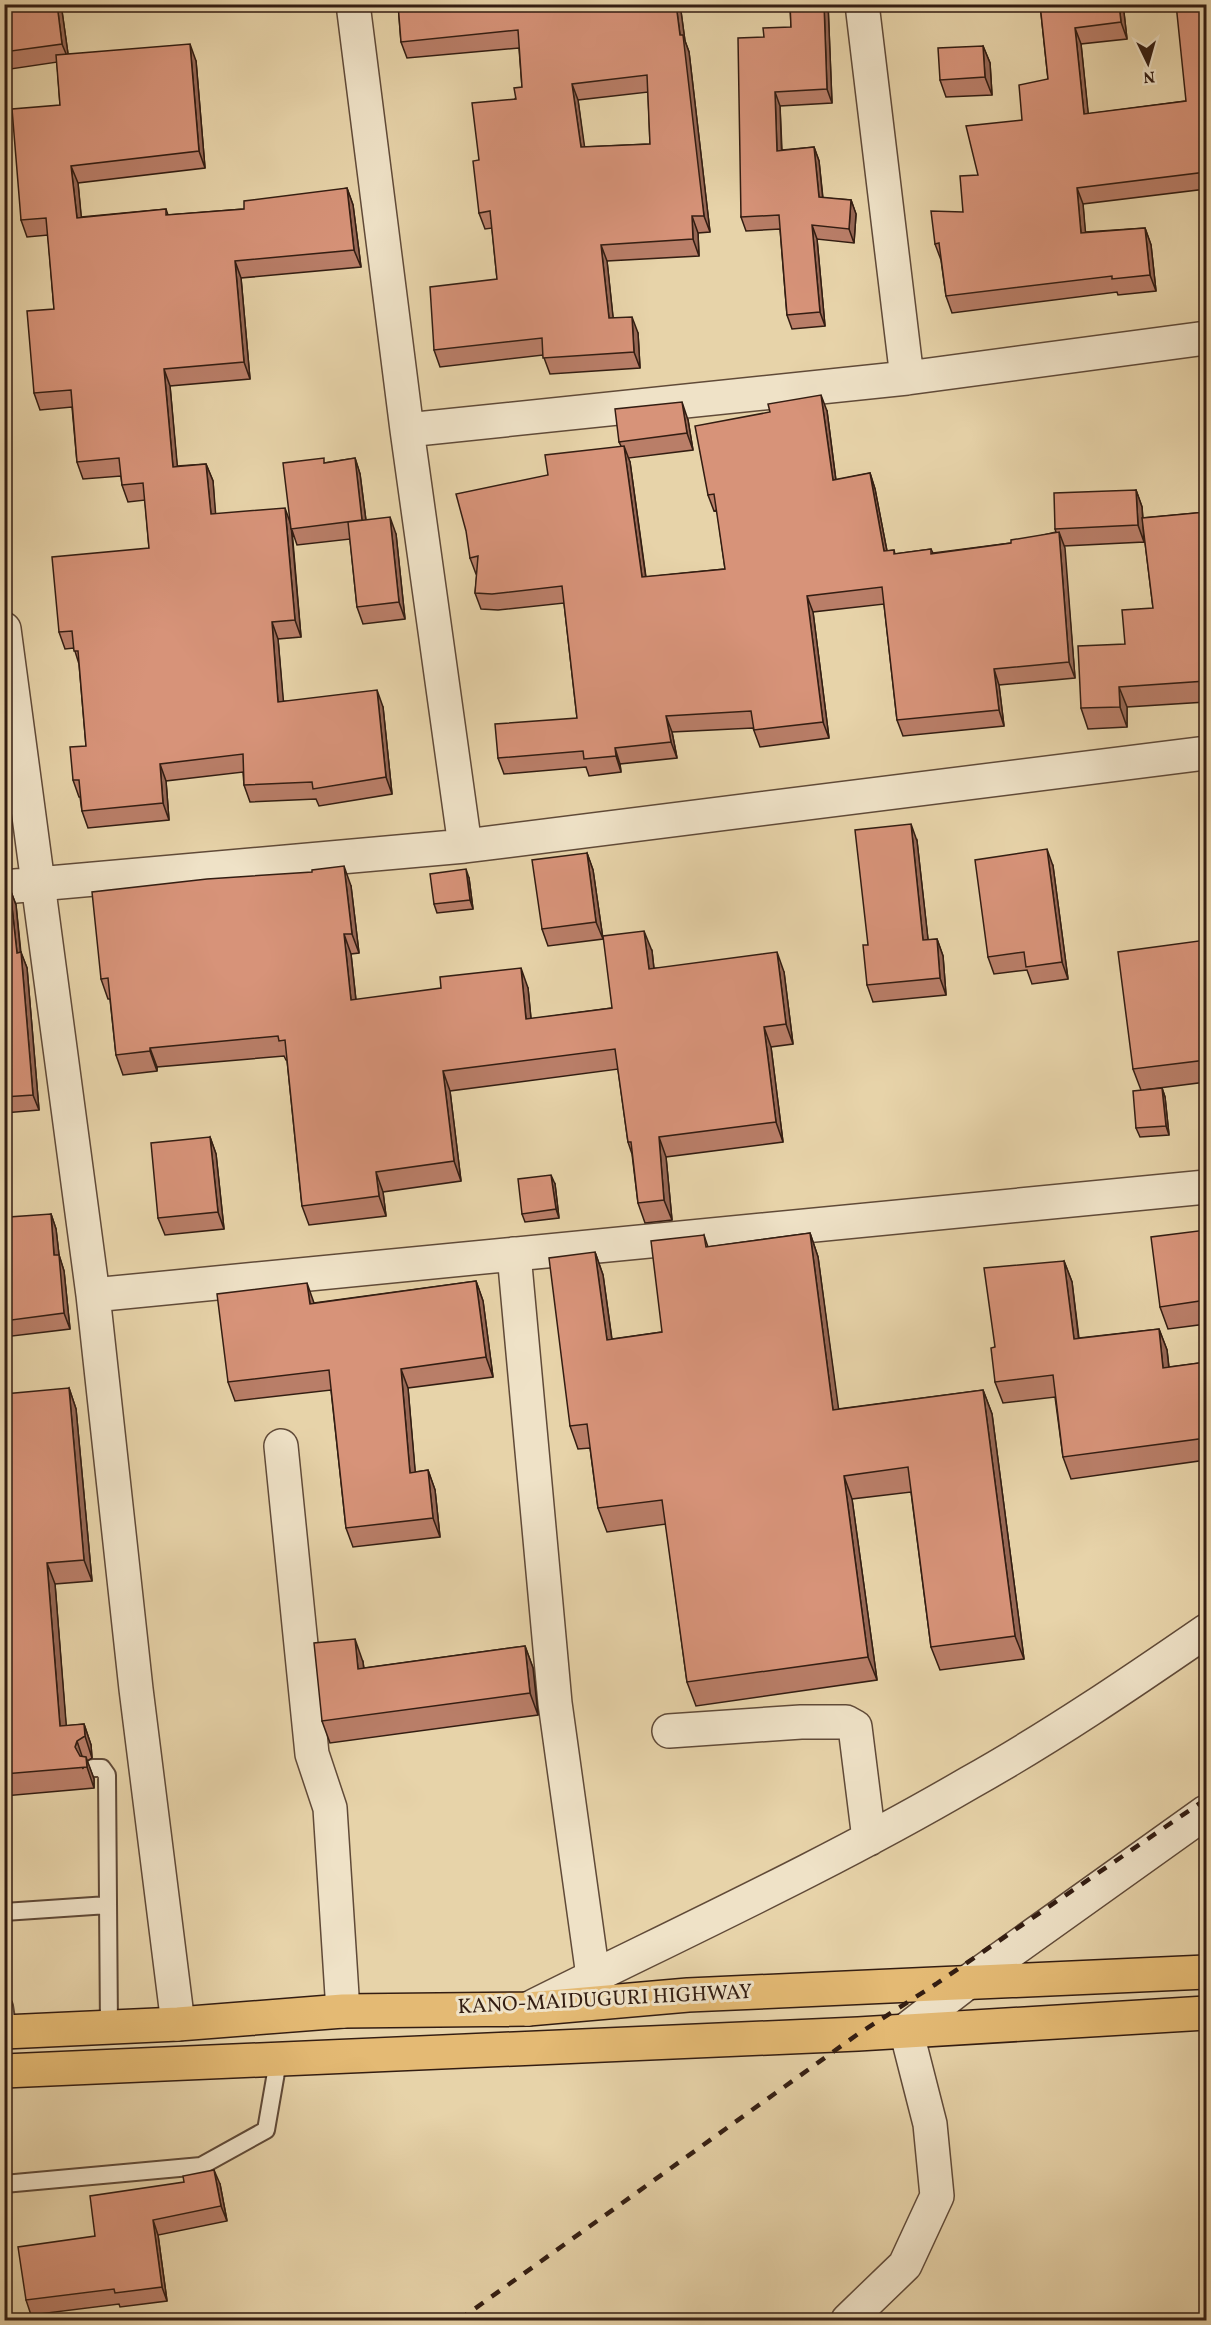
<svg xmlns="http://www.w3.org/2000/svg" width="1211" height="2325" viewBox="0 0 1211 2325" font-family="Vollkorn,serif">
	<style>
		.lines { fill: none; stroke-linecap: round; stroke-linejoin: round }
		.lane-casing { stroke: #604a38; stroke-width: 20 }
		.street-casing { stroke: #604a38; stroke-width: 36 }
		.highway-casing { stroke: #331d12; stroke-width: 36 }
		.lane { stroke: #efe2c7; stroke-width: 16 }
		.street { stroke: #efe2c7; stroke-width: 33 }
		.highway { stroke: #e4ba74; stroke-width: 33 }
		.rail { stroke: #331d12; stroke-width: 4.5; stroke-dasharray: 10 10; stroke-linecap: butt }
		.wall { fill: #b97e68; stroke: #331d12; stroke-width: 1.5; fill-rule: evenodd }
		.shaded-wall { fill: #966755; stroke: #331d12; stroke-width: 1.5 }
		.building { fill: #d79379; stroke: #331d12; stroke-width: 1.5; fill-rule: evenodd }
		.labels { text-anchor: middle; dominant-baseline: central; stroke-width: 6; stroke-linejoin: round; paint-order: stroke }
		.street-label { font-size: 21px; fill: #331d12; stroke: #efe2c7 }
	</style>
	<rect width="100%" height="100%" fill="#e7d3a9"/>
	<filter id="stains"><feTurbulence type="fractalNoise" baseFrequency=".00333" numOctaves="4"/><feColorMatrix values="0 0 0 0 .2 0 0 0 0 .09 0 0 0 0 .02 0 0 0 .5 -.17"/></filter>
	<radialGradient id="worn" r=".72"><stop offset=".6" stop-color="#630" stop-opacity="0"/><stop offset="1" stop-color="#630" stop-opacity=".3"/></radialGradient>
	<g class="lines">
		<defs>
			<path id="lane" d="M93,1768H102L107,1775L109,2027
				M4,1912L108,1905
				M4,2006L8,2032
				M4,2184L201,2166L266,2130L278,2061"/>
			<path id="street" d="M353,4L407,430L465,846
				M862,4L907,378
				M407,430L907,378L1206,338
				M4,629L93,1295L136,1689L178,2024
				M4,887L465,846L1206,753
				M514,1254L555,1703L593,1976
				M93,1295L1206,1187
				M281,1446L312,1754L330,1808L343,2011
				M669,1731L801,1722H846L855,1727L869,1839
				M528,2009C676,1935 827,1866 969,1783C1051,1737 1129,1684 1206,1631
				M848,2320L905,2265L937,2196L930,2124L906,2030L968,1982L1206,1812"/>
			<path id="highway" d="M4,2032L178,2024L343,2011L528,2009L688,1995L1206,1972
				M4,2071L858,2034L1206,2013"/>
		</defs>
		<use href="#lane" class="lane-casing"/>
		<use href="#street" class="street-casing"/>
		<use href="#highway" class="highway-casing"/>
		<use href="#lane" class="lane"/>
		<use href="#street" class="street"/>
		<use href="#highway" class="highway"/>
		<path class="rail" d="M459,2320L858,2034L936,1984L1206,1799"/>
	</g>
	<path class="wall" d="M4,4H61L68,54L196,61L205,168L78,183L81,217L166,209L168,215L244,209L347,188L353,205L361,267L241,278L250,379L170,386L177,466L206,464L213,481L215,514L291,523L325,463L355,458L360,474L366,520L396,534L405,619L363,624L357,607L350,539L297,545L292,530L301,637L278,639L283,701L383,707L392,794L319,806L316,799L250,802L244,785L243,772L166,781L169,820L88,828L82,811L80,797H79L73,780L86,746L79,664L74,648L65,649L59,632L149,548L145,500L128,502L122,485L121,476L83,479L77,462L72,407L40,410L34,393L54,309L48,235L27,237L21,220L60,105L57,62L4,70Z
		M398,4H680L685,41L689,52L710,232L698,233L699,256L607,261L613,318L638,333L640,368L550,374L543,355L440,367L434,350L497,279L492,228L485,229L479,213V160L522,87L519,48L407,58L401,42ZM648,92L650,144L584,147L578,100Z
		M790,4H828L832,103L780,106L782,150L814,147L819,161L823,198L851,200L856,214L854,243L817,239L825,326L792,329L787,315L780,229L746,231L741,217L791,27Z
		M1040,4H1123L1127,39L1081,44L1088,114L1186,101L1206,4V189L1083,204L1085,232L1145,228L1151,245L1156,291L1118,295L1117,292L952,313L946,296L941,260L935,244L963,212L978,175L1022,120L1048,79Z
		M983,46L990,63L992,95L946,97L940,80Z
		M827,411L836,480L870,473L875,489L887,551L894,550L895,554L931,549L933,553L1011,543L1056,532L1055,529L1136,490L1142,507L1143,518L1206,512V702L1127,707V727L1088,729L1081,708L1125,644L1153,608L1144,534V542L1064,546L1075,678L999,685L1004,726L903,736L897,720L884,604L813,612L829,738L760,747L753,728L672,732L677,758L620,764L621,772L589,776L586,767L504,774L498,758L577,718L564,603L498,610L481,609L475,593L477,574H476L470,558L548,475L621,446L619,442L688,420L693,450L628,458L630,462L646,577L725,569L717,510L714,511L708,495Z
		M917,841L928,940L937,939L943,956L946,995L873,1002L867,985L868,945Z
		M587,853L593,870L603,939L548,946L542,929Z
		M1053,866L1068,979L1032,984L1027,970L994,974L988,957Z
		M469,878L473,909L437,913L434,904Z
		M351,886L359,953L351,954L356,1000L528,988L531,1019L612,1008L652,951L654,968L784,972L793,1044L771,1047L783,1142L666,1157L672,1220L645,1223L638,1203L632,1154L628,1142L618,1069L450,1091L461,1181L383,1192L386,1216L309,1225L302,1206L287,1060H286L284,1056L157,1067V1071L123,1075L116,1055L110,999H108L101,979Z
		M10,889L16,905L21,953L27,968L39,1110L4,1113V890Z
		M1206,940V1082L1143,1090L1162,1088L1165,1097L1169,1135L1140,1137L1136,1128L1141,1090L1133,1069Z
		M210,1137L216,1154L224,1229L165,1235L158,1218Z
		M555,1184L559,1218L525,1222L522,1214Z
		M51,1214L56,1229L59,1255L64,1271L70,1329L4,1337V1234L10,1233Z
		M1206,1230V1324L1168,1329L1160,1307Z
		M810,1233L818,1257L838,1409L983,1390L992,1414L1024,1659L940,1670L931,1647L911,1492L852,1499L877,1680L696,1706L687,1682L666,1524L607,1532L598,1508L590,1448L578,1449L570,1426L595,1252L603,1275L612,1339L662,1332L704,1235L708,1247Z
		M1064,1261L1072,1282L1079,1338L1159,1329L1167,1350L1169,1367L1206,1362V1460L1071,1479L1063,1457L1055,1397L1003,1403L995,1382V1347Z
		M476,1281L483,1301L493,1377L408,1388L415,1472L428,1470L435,1490L440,1537L353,1547L346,1528L331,1390L235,1401L228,1382L314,1303Z
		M69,1388L76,1409L92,1581L55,1584L66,1726L84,1724L91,1745L92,1758L87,1761L94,1779V1788L4,1796V1484H6Z
		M525,1646L533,1668L538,1715L330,1743L322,1721L363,1662L364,1668Z
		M220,2184L227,2221L158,2235L167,2301L120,2307L119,2304L31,2315L26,2300L95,2236Z"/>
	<path class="shaded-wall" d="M57,4H61L69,61L62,44Z
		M676,4H680L685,41L689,52L710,232L704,216Z
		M824,4H828L832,103L827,89Z
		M1119,4H1123L1127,39L1121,22Z
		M1075,28L1081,44L1090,130L1084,114Z
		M190,44L196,61L205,168L199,151Z
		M983,46L990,63L992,95L985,77Z
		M572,84L578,100L587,164L581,147Z
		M775,92L780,106L782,165L777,151Z
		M814,147L819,161L824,211L819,197Z
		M71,166L78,183L83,234L77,218Z
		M347,188L353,205L361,267L354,250Z
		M1077,188L1083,204L1087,249L1081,233Z
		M851,200L856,214L854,243L849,229Z
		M692,216L698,233L699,256L693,239Z
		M812,225L817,239L825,326L820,312Z
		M1145,228L1151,245L1156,291L1150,275Z
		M601,245L607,261L615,335L609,318Z
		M235,261L241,278L250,379L244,362Z
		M632,317L638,333L640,368L634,352Z
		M164,369L170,386L179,484L173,467Z
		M821,395L827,411L838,497L833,480Z
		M682,402L688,420L693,450L687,433Z
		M624,446L630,462L648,594L642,577Z
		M355,458L360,474L368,537L362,521Z
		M206,464L213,481L217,531L211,514Z
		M870,473L875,489L890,567L884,551Z
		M1136,490L1142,507L1144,542L1138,525Z
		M285,508L291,525L301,637L295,620Z
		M390,517L396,534L405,619L399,602Z
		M1059,532L1065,548L1075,678L1069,662Z
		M807,596L813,612L829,738L823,722Z
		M272,622L278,639L285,719L278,702Z
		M994,669L999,685L1004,726L999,710Z
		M1119,687L1127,707V727L1120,707Z
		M377,690L383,707L392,794L386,777Z
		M666,716L672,732L677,758L671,742Z
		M615,748L620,764L621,772L616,756Z
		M160,764L166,781L169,820L163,803Z
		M911,824L917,841L930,957L923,940Z
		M1047,849L1053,866L1068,979L1062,962Z
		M587,853L593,870L603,939L596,922Z
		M344,866L351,886L359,953L352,934Z
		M466,869L469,878L473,909L470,900Z
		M10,889L16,905L22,969L17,953Z
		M644,931L652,951L656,988L649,969Z
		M344,934L351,954L358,1020L351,1000Z
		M937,939L943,956L946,995L940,978Z
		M21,952L27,968L39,1110L33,1095Z
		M777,952L784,972L793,1044L786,1024Z
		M521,968L528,988L533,1039L526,1019Z
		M764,1027L771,1047L783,1142L776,1122Z
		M150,1048L157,1067V1071L150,1051Z
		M443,1071L450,1091L461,1181L454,1161Z
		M1162,1088L1165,1097L1169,1135L1166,1126Z
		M210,1137L216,1154L224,1229L218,1212Z
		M659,1137L666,1157L672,1220L664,1200Z
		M376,1172L383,1192L386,1216L379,1196Z
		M551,1175L555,1184L559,1218L556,1209Z
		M51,1214L56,1229L59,1255L64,1271L70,1329L64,1313L54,1255Z
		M810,1233L818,1257L842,1434L833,1410Z
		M595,1252L603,1275L615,1363L607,1340Z
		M1064,1261L1072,1282L1081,1360L1074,1339Z
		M476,1281L483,1301L493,1377L486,1357Z
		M307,1283L314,1303L317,1323L310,1304Z
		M1159,1329L1167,1350L1171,1389L1163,1368Z
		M401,1369L408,1388L417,1492L410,1473Z
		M69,1388L76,1409L92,1581L84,1560Z
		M983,1390L992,1414L1024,1659L1015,1636Z
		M428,1470L435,1490L440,1537L433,1518Z
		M844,1476L852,1499L877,1680L868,1657Z
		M47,1563L55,1584L68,1747L60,1726Z
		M355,1639L363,1662L366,1691L358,1669Z
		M525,1646L533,1668L538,1715L530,1693Z
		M84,1724L91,1745L92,1758L85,1736Z
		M77,1741L84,1762L83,1769L75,1747Z
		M86,1757L94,1779V1788L87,1767Z
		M214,2170L220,2184L227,2221L221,2206Z
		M153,2220L158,2235L167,2301L162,2287Z"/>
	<path class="building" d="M4,4H57L62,44L4,52Z
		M398,4H676L680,35H683L704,216H692L693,239L601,245L609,318L632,317L634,352L543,358L542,338L434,350L430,287L497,279L490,211L479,213L473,161L479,160L472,103L516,99L514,88L522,87L518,30L401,42ZM647,75L650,144L581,147L572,84Z
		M790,4H824L827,89L775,92L777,151L814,147L819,197L851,200L849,229L812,225L820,312L787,315L779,215L741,217L738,38L764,37L763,28L791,27Z
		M1040,4H1119L1121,22L1075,28L1084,114L1186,101L1176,4H1206V172L1077,188L1081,233L1145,228L1150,275L1112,279V276L946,296L939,243L935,244L931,211L963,212L960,176L978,175L966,126L1022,120L1019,85L1048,79Z
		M190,44L199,151L71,166L77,218L166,209V215L244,209V201L347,188L354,250L235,261L244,362L164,369L173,467L206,464L211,514L285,508L295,620L272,622L278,702L377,690L386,777L313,789L312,782L244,785L243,754L160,764L163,803L82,811L79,780H73L70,747L86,746L78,651H74L72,631L59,632L52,557L149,548L143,483L122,485L119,458L77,462L71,390L34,393L27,311L54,309L46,218L21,220L12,109L60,105L56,55Z
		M983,46L985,77L940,80L938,48Z
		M1206,223V262L1203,224Z
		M821,395L833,480L870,473L884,551L894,550V554L931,549V554L1011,543V540L1059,532L1069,662L994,669L999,710L897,720L882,587L807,596L823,722L754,730L751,711L666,716L671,742L615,748L616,756L584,759L583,751L498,758L495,724L577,718L562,586L492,594L475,593L478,556L470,558L466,531L456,494L548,475L545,455L624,446L642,577L725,569L714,494L708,495L695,426L770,412L768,404Z
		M682,402L687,433L619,442L615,409Z
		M324,458V463L355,458L362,520L291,529L283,463Z
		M1136,490L1138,525L1055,529L1054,493Z
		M1206,512V681L1119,687L1120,707L1081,708L1078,646L1125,644L1122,610L1153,608L1142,518Z
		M390,517L399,602L357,607L348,522Z
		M911,824L923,940L937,939L940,978L867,985L863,945H868L855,830Z
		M1047,849L1062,962L1026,967L1024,952L988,957L975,860Z
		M587,853L596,922L542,929L532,860Z
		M344,866L352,934H344L351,1000L441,988L440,977L521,968L526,1019L612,1008L603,936L644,931L649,969L777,952L786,1024L764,1027L776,1122L659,1137L664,1200L638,1203L631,1142H628L615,1049L443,1071L454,1161L376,1172L379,1196L302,1206L285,1040L279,1041L278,1036L150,1048V1051L116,1055L108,978L101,979L92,892L207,879L312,872V870Z
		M466,869L470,900L434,904L430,874Z
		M10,889L17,953L21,952L33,1095L4,1097V890Z
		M1206,940V1060L1133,1069L1118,952Z
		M1162,1088L1166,1126L1136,1128L1133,1091Z
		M210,1137L218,1212L158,1218L151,1143Z
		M551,1175L556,1209L522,1214L518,1179Z
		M51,1214L54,1255H59L64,1313L4,1321V1234L10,1233L9,1217Z
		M1206,1230V1300L1160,1307L1151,1237Z
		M810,1233L833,1410L983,1390L1015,1636L931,1647L908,1467L844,1476L868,1657L687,1682L662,1500L598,1508L587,1424L570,1426L549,1258L595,1252L607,1340L662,1332L651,1241L704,1235L706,1247Z
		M1064,1261L1074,1339L1159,1329L1163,1368L1206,1362V1438L1063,1457L1053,1375L995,1382L991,1348L995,1347L984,1268Z
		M476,1281L486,1357L401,1369L410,1473L428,1470L433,1518L346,1528L329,1370L228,1382L217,1294L307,1283L310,1304Z
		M69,1388L84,1560L47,1563L60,1726L84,1724L85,1736L77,1741L75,1747L80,1756L86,1757L87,1767L4,1774V1484H6L4,1469V1394Z
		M355,1639L358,1669L525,1646L530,1693L322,1721L314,1643Z
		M214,2170L221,2206L153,2220L162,2287L115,2293L114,2289L26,2300L18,2247L95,2236L90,2196L184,2182L183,2176Z"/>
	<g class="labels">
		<g class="street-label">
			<text transform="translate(605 2000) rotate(-3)">KANO-MAIDUGURI HIGHWAY</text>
		</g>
	</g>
	<rect width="1211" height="2325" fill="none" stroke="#e7d3a9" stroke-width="24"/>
	<rect x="6" y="6" width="1199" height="2313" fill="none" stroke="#331d12" stroke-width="3"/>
	<rect x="12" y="12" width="1187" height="2301" fill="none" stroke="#331d12" stroke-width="1.5"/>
	<g transform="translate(1148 63) rotate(175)" stroke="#efe2c7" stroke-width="4.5" paint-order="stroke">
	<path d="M0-4.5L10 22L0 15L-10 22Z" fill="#331d12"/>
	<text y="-9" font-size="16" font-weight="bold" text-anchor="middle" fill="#331d12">N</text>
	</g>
	<rect width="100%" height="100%" filter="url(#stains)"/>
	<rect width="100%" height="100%" fill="url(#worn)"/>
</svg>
